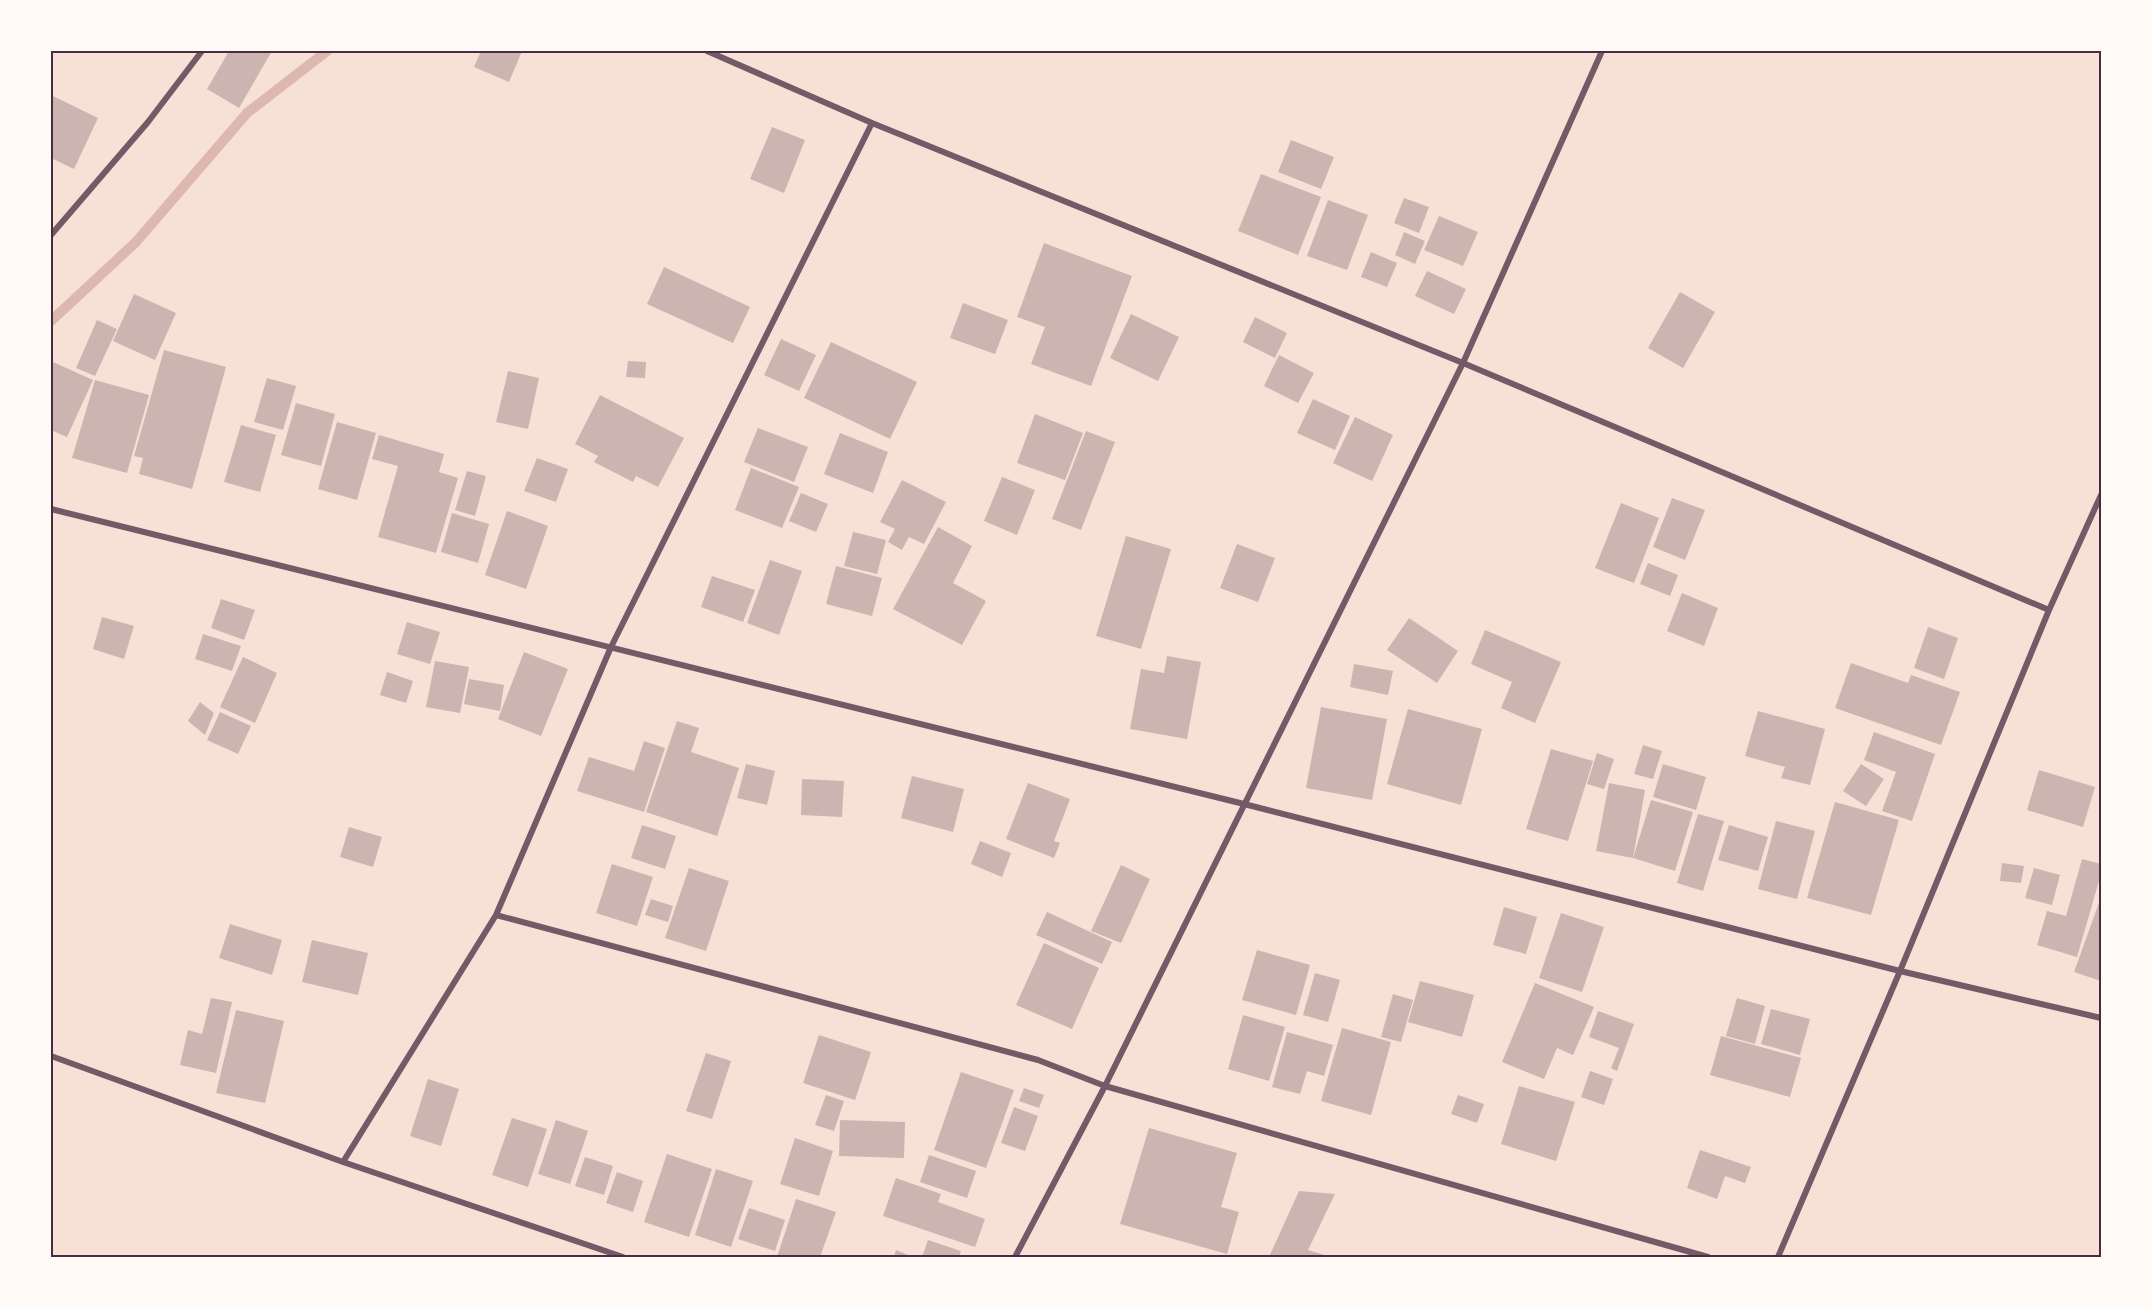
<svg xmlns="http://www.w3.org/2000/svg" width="2152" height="1308" viewBox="0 0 2152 1308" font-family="Manrope,sans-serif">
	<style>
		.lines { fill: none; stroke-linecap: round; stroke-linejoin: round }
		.stream { stroke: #dcb8b0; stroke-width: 10 }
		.building { fill: #ccb4b1 }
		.minor { stroke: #755966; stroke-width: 6 }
		.neatline { fill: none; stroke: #4a2c40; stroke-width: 2 }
	</style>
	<rect width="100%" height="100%" fill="#f7e1d7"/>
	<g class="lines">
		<path class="stream" d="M51,321L136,242L247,113L327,51"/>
	</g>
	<path class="building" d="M229,51H272L239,108L207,89Z
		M481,51H522L509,82L474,67Z
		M51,95L98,118L74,169L51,158Z
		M772,127L805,140L784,193L750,179Z
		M1291,140L1334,157L1321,189L1278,172Z
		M1261,174L1321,197L1298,255L1238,231Z
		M1404,198L1429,207L1419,233L1394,223Z
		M1328,200L1368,215L1347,270L1307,256Z
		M1439,216L1478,232L1463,266L1424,250Z
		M1404,232L1425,241L1415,264L1395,255Z
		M1044,243L1132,276L1091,386L1031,364L1045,327L1017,317Z
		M1371,252L1397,263L1387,287L1361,277Z
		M664,267L750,307L733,343L647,304Z
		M1427,271L1466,289L1454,314L1415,296Z
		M1680,292L1715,312L1683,368L1648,348Z
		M134,294L176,313L155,360L113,341Z
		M963,303L1008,320L995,354L950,338Z
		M1131,314L1179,337L1158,381L1110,358Z
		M1255,317L1287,333L1275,358L1243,342Z
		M97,320L117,329L95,376L76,368Z
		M781,339L816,355L799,391L764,375Z
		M831,342L917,382L890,439L804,398Z
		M164,350L226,367L192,489L139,474L143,458L134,456Z
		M1279,355L1314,373L1298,403L1264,386Z
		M628,361L646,362L645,378L626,377Z
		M53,362L93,380L67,437L51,430V367Z
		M508,371L539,378L528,429L496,422Z
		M267,378L296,386L283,430L254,422Z
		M95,380L149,395L127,473L72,458Z
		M600,395L684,438L658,487L636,476L633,482L594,462L598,456L575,444Z
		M1313,399L1350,416L1335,450L1297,433Z
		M296,403L335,414L321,466L281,455Z
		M1035,414L1083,433L1065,480L1017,463Z
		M1355,417L1393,435L1372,481L1333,463Z
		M337,422L376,433L357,500L318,489Z
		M241,425L276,435L260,492L224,482Z
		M758,428L808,447L794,482L744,462Z
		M1086,431L1115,442L1081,530L1052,519Z
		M840,433L888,452L873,493L824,474Z
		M379,435L444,454L439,472L458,478L436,553L378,537L398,466L372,459Z
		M537,458L568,469L556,502L524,491Z
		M751,468L799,487L782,528L735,510Z
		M467,471L486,476L475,516L455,510Z
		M1002,477L1035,490L1017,535L984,521Z
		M902,480L946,502L924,544L909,537L902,550L888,542L895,529L880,522Z
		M801,493L828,504L816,532L789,521Z
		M1672,498L1705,510L1685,560L1653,547Z
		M1621,503L1659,518L1634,583L1595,568Z
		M507,511L548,526L526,589L485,575Z
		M452,513L489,524L478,563L441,552Z
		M938,527L972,546L953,583L986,601L962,645L893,609Z
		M853,532L886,540L877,574L844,566Z
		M1126,536L1171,549L1141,649L1096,636Z
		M1237,544L1275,558L1258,602L1220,588Z
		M770,560L802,571L779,635L747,623Z
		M1648,563L1678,575L1670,596L1640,584Z
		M836,566L882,578L872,616L826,604Z
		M712,576L755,590L743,622L701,607Z
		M1682,593L1718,608L1704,646L1667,631Z
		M221,599L255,610L244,640L211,628Z
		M102,617L134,626L124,659L93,649Z
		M1409,618L1458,651L1437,683L1387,650Z
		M407,622L440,632L430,664L397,654Z
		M1928,627L1958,638L1944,679L1914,668Z
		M1485,630L1561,662L1535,723L1501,708L1512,682L1471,664Z
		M203,634L241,646L232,671L195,659Z
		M524,652L568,669L541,736L498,719Z
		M1167,656L1201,662L1187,739L1130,729L1141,669L1164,673Z
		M243,657L277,673L255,723L220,707Z
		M435,661L469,667L460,713L426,707Z
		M1851,663L1908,683L1911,675L1960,692L1941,745L1835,708Z
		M1354,664L1393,671L1388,695L1350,687Z
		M387,672L413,681L406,703L380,695Z
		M469,679L504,685L500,711L464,704Z
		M200,702L214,713L205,735L188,721Z
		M1321,707L1387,719L1372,800L1306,788Z
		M1408,709L1482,729L1461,805L1387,784Z
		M1758,711L1825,729L1810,785L1781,778L1785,767L1745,756Z
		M220,712L251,726L238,754L207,740Z
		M677,721L699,728L691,752L739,768L717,836L646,812Z
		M1874,732L1935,754L1912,821L1882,811L1896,772L1864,760Z
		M644,741L665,748L644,812L577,791L589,757L634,771Z
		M1643,745L1662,751L1653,779L1634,774Z
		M1551,749L1593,761L1568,841L1526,829Z
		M1597,753L1614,759L1604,789L1587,784Z
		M746,764L775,771L767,805L737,798Z
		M1663,764L1706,777L1696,810L1653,797Z
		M1861,764L1884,779L1866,806L1843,791Z
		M2039,770L2095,787L2083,827L2027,810Z
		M912,776L964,789L953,832L901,818Z
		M802,779L844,781L842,817L801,815Z
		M1028,783L1070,799L1054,841L1060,843L1054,858L1006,839Z
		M1609,783L1645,790L1633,858L1596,851Z
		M1651,800L1693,812L1675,871L1633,858Z
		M1835,802L1899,820L1871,915L1807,898Z
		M1698,814L1724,821L1703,891L1677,883Z
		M1776,821L1815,831L1797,899L1758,889Z
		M642,825L676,836L665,869L631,858Z
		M1729,825L1768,837L1758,871L1718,860Z
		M349,827L382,837L373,867L340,857Z
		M980,841L1011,853L1002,877L971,864Z
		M2082,859L2101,864V874L2077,957L2037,945L2047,911L2066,916Z
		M2002,863L2024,866L2021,883L2000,881Z
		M612,864L653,877L637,926L596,913Z
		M1121,865L1150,879L1121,943L1091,931Z
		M689,868L729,881L706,951L665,938Z
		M2034,868L2060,875L2052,905L2025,898Z
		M2101,897V981L2074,972Z
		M651,899L673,906L668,922L645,915Z
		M1504,907L1537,917L1526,954L1493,945Z
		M1047,912L1112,942L1102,964L1036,935Z
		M1561,913L1604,927L1582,992L1539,978Z
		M230,924L282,940L272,975L219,958Z
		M312,940L368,953L358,995L302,982Z
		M1044,943L1099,968L1072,1029L1016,1005Z
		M1257,950L1310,965L1296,1015L1242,1000Z
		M1315,973L1340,980L1328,1022L1303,1015Z
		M1420,981L1474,995L1462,1037L1408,1022Z
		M1535,983L1594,1007L1573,1055L1557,1048L1544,1079L1502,1062Z
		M1393,994L1413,1000L1401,1042L1381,1037Z
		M211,998L232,1002L216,1073L180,1065L188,1030L202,1034Z
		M1737,998L1765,1006L1755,1044L1726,1036Z
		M1771,1009L1810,1019L1800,1055L1761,1044Z
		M236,1010L284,1021L265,1103L216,1093Z
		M1598,1011L1634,1024L1617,1071L1611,1068L1619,1048L1589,1037Z
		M1243,1015L1285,1027L1269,1081L1228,1069Z
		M1342,1028L1391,1042L1371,1115L1321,1101Z
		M1287,1032L1333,1045L1324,1076L1307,1071L1300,1094L1272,1087Z
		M819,1035L871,1052L855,1100L803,1083Z
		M1721,1036L1801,1058L1790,1097L1710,1075Z
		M706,1053L731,1061L712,1119L686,1111Z
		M1590,1071L1613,1079L1604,1105L1581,1097Z
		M961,1072L1014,1090L986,1168L934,1150Z
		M428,1079L459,1089L441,1146L410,1136Z
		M1519,1086L1575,1102L1556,1161L1501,1144Z
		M1024,1088L1044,1095L1039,1108L1019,1101Z
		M826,1095L844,1101L834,1131L815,1125Z
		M1458,1095L1484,1104L1477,1123L1451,1114Z
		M1014,1107L1038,1116L1025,1151L1001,1143Z
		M512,1118L547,1129L528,1187L492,1175Z
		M556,1120L588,1131L570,1184L538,1174Z
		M840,1120L905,1122L904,1158L839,1156Z
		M1149,1128L1237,1153L1221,1207L1239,1212L1227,1254L1120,1224Z
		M795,1138L833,1151L819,1196L780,1184Z
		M1700,1150L1751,1167L1745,1183L1725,1176L1717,1199L1687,1188Z
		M667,1154L712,1169L689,1237L644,1222Z
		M929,1155L976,1171L967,1198L920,1182Z
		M585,1157L613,1166L604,1195L575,1186Z
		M716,1169L753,1181L731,1247L695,1235Z
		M617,1172L643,1181L633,1212L606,1203Z
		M896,1178L941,1194L938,1202L985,1219L975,1247L883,1216Z
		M1299,1191L1335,1194L1308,1250L1331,1257H1269Z
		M796,1199L836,1212L820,1257H777Z
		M749,1208L785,1220L775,1251L738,1239Z
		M928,1240L961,1251L959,1257H922Z
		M896,1250L913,1257H894Z"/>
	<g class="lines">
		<path class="minor" d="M707,51L872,123L1463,363L2049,610
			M51,235L148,122L202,51
			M51,509L1244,804L1900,971L2101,1018
			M496,915L1038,1060L1105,1086L1708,1257
			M51,1056L343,1162L623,1257
			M343,1162L496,915L611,647L872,123
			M1015,1257L1105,1086L1463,363L1602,51
			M1778,1257L1900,971L2049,610L2101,495"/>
	</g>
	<rect width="2152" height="1308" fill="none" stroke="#fffaf5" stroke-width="105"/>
	<rect x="52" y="52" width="2048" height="1204" class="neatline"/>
</svg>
